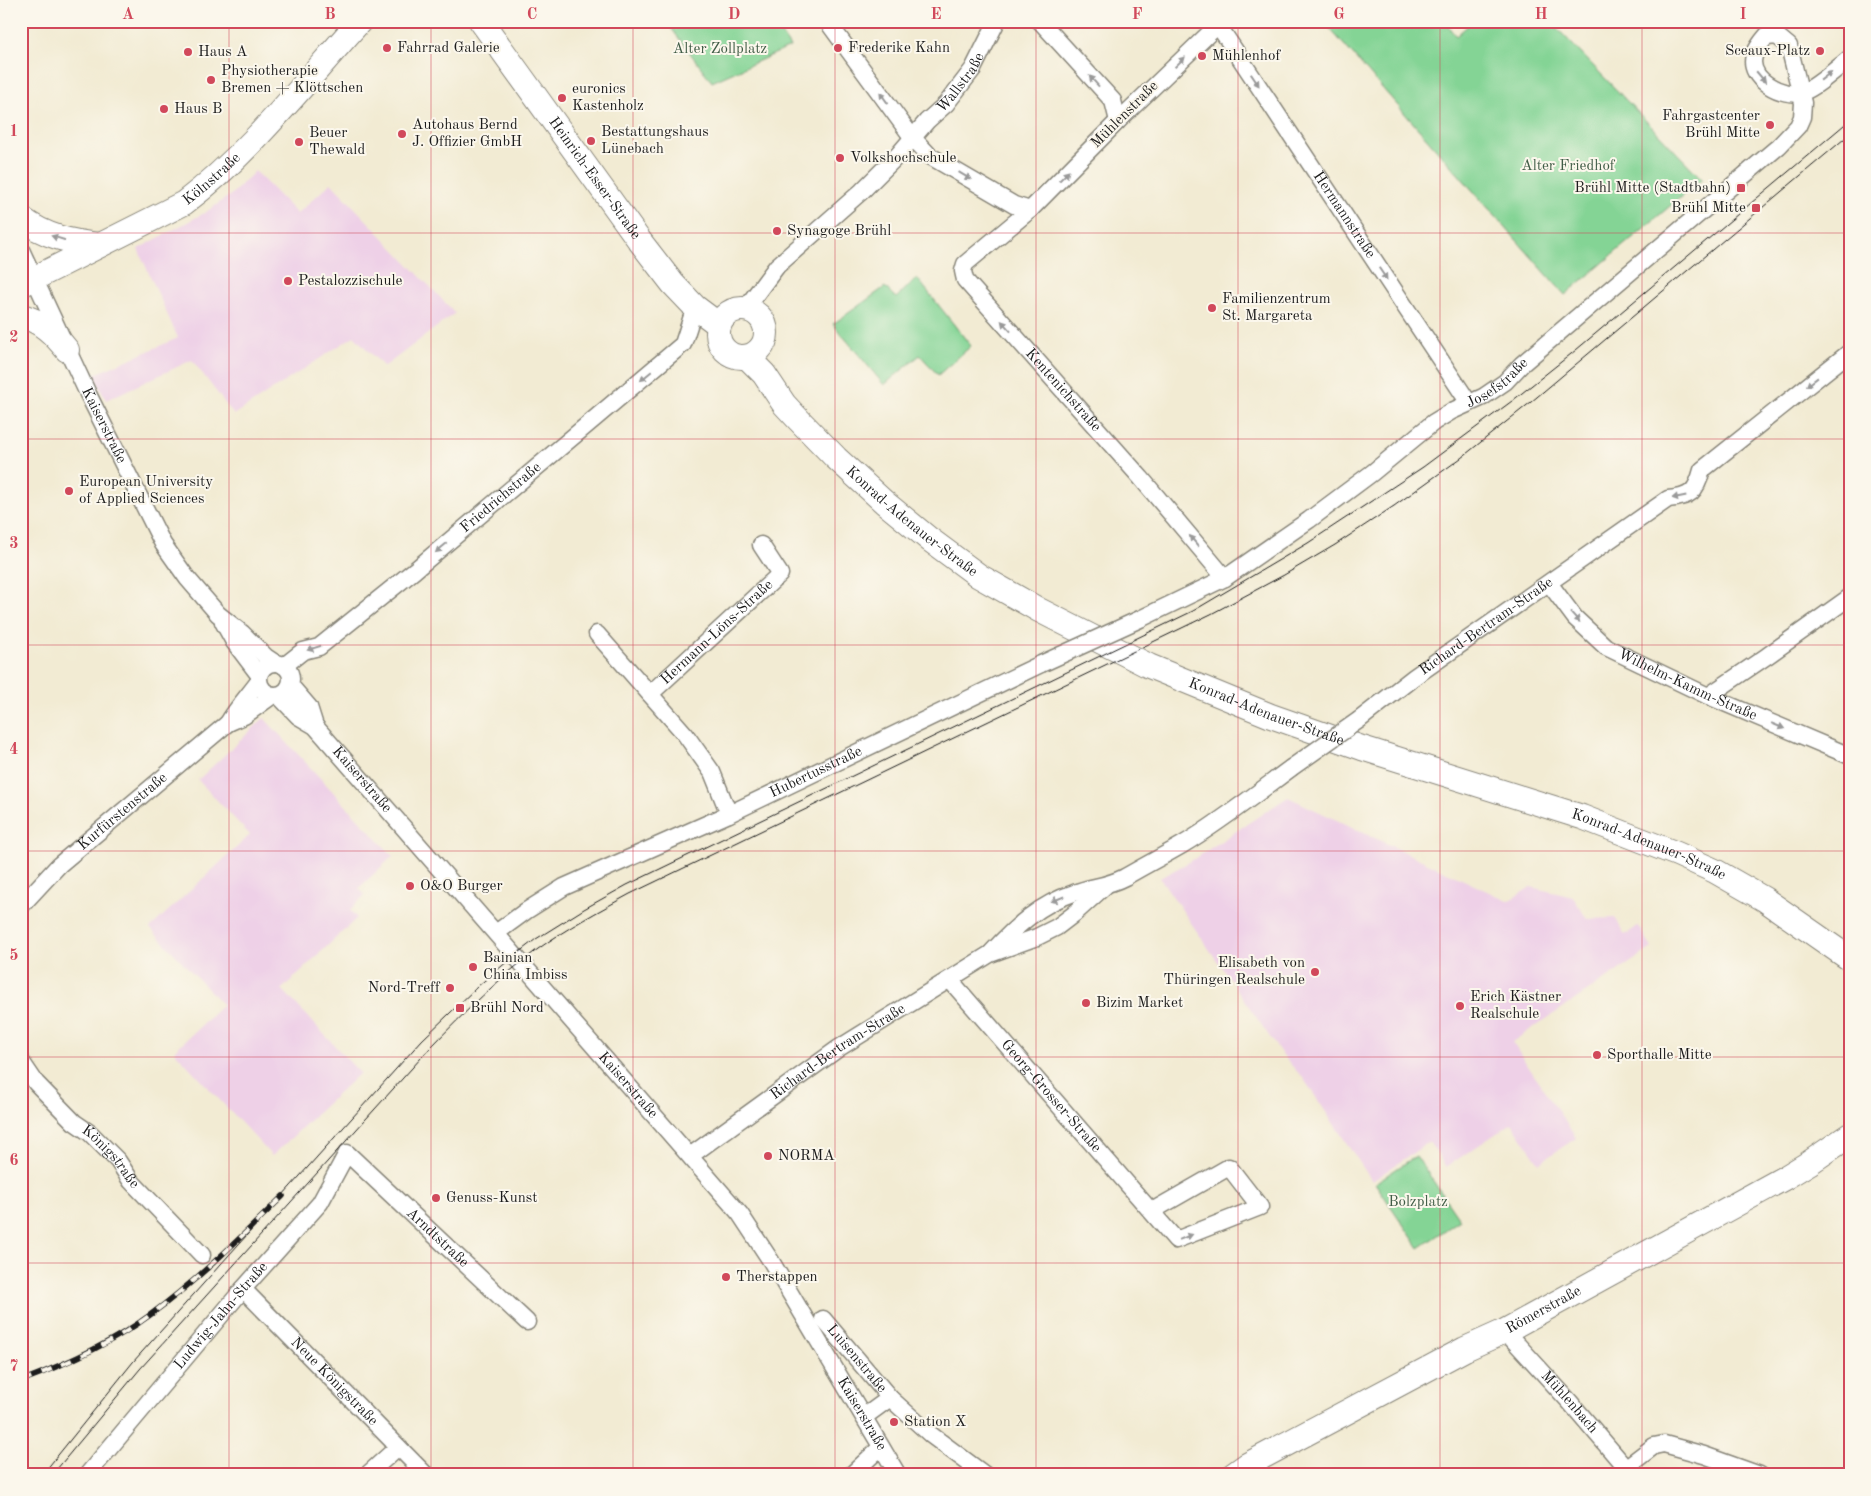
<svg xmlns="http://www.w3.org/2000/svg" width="1871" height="1496" viewBox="0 0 1871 1496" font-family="'Old Standard TT',serif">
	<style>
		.built { fill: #eed0e7 }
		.green { fill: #84d495; stroke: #507858 }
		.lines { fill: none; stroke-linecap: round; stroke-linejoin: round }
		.minor-casing { stroke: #878478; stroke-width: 19 }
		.secondary-casing { stroke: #878478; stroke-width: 26 }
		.minor { stroke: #fff; stroke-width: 16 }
		.secondary { stroke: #fff; stroke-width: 24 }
		.tram { stroke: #1c1c1c; stroke-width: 1 }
		.rail-casing { stroke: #1c1c1c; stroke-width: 5.5 }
		.rail { stroke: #fbf7ec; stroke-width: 4; stroke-dasharray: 11; stroke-linecap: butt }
		.minor-bridge-casing { stroke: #878478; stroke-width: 19; stroke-linecap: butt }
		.minor-bridge { stroke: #fff; stroke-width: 16 }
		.oneway { fill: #999 }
		.grid { fill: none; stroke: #d1495b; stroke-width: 1; stroke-opacity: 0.55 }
		.poi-dot { fill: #d1495b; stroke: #fbf7ec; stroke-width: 2 }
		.labels { text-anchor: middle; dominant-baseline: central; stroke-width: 4; stroke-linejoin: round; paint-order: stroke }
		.poi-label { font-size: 15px; fill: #1c1c1c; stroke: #fbf7ec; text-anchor: start }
		.park-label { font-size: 15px; fill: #405c46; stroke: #fbf7ec }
		.street-label { font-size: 15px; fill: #1c1c1c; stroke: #fbf7ec }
		.neatline { fill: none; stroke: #d1495b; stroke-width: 2 }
		.grid-label { font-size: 16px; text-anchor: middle; font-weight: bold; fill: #d1495b }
	</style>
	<rect width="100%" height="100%" fill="#fbf7ec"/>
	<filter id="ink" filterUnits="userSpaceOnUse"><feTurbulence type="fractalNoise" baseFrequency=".02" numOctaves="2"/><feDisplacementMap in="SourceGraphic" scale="10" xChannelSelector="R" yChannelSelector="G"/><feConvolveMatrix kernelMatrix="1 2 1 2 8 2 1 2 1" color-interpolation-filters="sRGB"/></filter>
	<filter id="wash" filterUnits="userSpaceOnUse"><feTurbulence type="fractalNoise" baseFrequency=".0096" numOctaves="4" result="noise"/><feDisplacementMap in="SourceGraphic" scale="20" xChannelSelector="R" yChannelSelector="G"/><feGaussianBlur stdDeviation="1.12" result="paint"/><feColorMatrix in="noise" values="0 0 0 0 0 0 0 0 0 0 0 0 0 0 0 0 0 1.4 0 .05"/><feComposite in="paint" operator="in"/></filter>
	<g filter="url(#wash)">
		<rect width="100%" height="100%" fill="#f2ebd3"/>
		<path class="built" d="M255,171L297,214L331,183L455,313L384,367L354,336L234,415L192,360L106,400L93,375L178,338L138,249L206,212L232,194Z
			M264,718L393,856L359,888L365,895L350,910L357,918L282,989L360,1073L272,1156L174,1051L223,1005L150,928L250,835L198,780Z
			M1288,797L1508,901L1531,887L1573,897L1587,919L1615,918L1625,935L1638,926L1652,948L1512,1042L1576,1138L1539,1163L1512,1123L1446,1167L1429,1142L1372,1181L1303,1078L1283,1056L1160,878L1191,861Z"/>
		<path class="green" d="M674,21H773L790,47L712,82L668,24Z
			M1323,21H1443L1456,36L1473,21H1550L1702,179L1565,295Z
			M917,278L971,346L938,375L920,355L884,385L833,324L885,287L896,298Z
			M1416,1156L1460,1220L1419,1248L1375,1183Z"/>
	</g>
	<g filter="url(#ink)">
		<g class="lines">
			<defs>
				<g id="minor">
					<path d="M827,21L912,137L930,156L1014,205L1030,210"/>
					<path d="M1040,21L1113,101L1118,121"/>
					<path id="s1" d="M1222,21L1118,121L1030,210L965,264L963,271L965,280L1141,478L1225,578"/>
					<path d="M1779,21C1771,32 1758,43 1754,56C1747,79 1783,99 1803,92C1816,88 1838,67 1850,58"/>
					<path id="s2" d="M1218,25L1469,403"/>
					<path id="s3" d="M21,250L89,396L163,544L187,578L218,614L242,633L266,657L275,663"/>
					<path id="s4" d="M745,309L777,266L862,191L898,155L927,121L946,104L973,69L997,21"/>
					<path id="s5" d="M1549,583L1575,618L1606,647L1708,696L1850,756"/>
					<path id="s6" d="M1140,619L1225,578L1309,520L1372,473L1434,422L1452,411L1483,397L1505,382L1522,364L1779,146L1798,126L1802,117L1803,103L1789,46L1777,36L1767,37"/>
					<path d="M223,622L234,642L259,675"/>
					<path d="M597,634L685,734L712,772L729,814"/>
					<circle cx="275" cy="679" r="16"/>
					<path id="s7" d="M284,666L303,651L319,647L415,570L683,344L695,307"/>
					<path d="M290,685L309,707L315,726"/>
					<path id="s8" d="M650,694L780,574L761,545"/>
					<path id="s9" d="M278,695L298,716L315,726L740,1214L771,1261L898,1475"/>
					<path d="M1708,696L1767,656L1850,597"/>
					<path id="s10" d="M1359,720L1414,677L1668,499C1691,497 1696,492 1702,470L1850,352"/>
					<path d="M228,723C237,707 249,695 259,681"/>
					<path id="s11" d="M21,906L59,865L228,723L244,716L273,695"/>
					<path id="s12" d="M496,933L526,911L564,887L729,814L1041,664"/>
					<path d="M992,952C1016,926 1040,904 1074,893C1093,886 1106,887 1125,877C1144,866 1163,856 1182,845C1219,823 1256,794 1291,768"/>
					<path id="s13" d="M950,980L1176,1240L1260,1207L1229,1167L1152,1211"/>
					<path id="s14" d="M21,1061L36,1083L74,1122L90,1133L118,1161L131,1181L202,1255"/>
					<path id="s15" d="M690,1156L839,1048L990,954L1037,937L1057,927L1074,914L1105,886"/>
					<path id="s16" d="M243,1289L426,1475"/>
					<path id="s17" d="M823,1319L890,1398L931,1435L985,1475"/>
					<path id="s18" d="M1505,1331L1569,1401L1632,1475"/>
					<path d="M864,1417L890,1398"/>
					<path id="s19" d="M87,1475L243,1289L320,1203L347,1153L527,1322"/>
					<path d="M367,1475L398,1447"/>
					<path d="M851,1475L881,1447"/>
					<path d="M1616,1475L1654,1446L1664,1444L1704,1455L1760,1475"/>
				</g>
				<g id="secondary">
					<path id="s20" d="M481,21L639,240L673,284L695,307L719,325"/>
					<path d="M21,218C45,237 71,242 100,245"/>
					<path id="s21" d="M21,285L184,203C251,152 304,83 360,21"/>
					<circle cx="742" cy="333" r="24"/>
					<path d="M21,316C41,320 55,335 67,350"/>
					<path id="s22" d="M747,357L764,374L784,404L797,418L836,458L884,502L929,539L979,576L1039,610L1149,666L1271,716L1362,748L1582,817L1677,854L1715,871L1764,899L1850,959"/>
					<path id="s23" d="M1233,1475L1247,1465L1465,1349L1505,1331L1786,1177L1809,1163L1850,1135"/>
				</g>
			</defs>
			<use href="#minor" class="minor-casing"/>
			<use href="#secondary" class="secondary-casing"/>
			<use href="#minor" class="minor"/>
			<use href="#secondary" class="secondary"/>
			<path class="tram" d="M42,1475L133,1362L422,1040L478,986L514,956L536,939L584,909L627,885L1193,611L1308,543L1423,467L1512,401L1576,350L1850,120
				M52,1475L140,1369L431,1047C465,1012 499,978 538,949C567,928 599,911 630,894L1211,614L1284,575L1335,545L1394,506L1461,458L1531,402L1850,134"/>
			<defs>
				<path id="rail" d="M21,1381C66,1364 111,1344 150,1315C198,1280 240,1238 283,1196"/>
			</defs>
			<use href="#rail" class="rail-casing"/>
			<use href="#rail" class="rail"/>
			<defs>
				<path id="minor-bridge" d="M1041,664L1140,619
					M1291,768L1359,720"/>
			</defs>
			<use href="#minor-bridge" class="minor-bridge-casing"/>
			<use href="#minor-bridge" class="minor-bridge"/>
		</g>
		<defs><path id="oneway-solid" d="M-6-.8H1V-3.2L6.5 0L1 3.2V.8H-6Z" transform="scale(1.25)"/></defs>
		<g class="oneway">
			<use href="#oneway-solid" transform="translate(1180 62) rotate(-44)"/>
			<use href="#oneway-solid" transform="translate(1826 76) rotate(-38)"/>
			<use href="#oneway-solid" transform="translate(1761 77) rotate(50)"/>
			<use href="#oneway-solid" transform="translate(1255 80) rotate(56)"/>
			<use href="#oneway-solid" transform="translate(1094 81) rotate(-132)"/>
			<use href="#oneway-solid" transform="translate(884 98) rotate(-126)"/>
			<use href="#oneway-solid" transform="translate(965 176) rotate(31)"/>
			<use href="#oneway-solid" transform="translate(1064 176) rotate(-45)"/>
			<use href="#oneway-solid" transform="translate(58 238) rotate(-163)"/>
			<use href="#oneway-solid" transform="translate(1383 274) rotate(56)"/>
			<use href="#oneway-solid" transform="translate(1006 326) rotate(-132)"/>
			<use href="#oneway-solid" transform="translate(646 376) rotate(140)"/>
			<use href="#oneway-solid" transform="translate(1812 382) rotate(142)"/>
			<use href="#oneway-solid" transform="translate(1679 497) rotate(169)"/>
			<use href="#oneway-solid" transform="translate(1194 541) rotate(-130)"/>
			<use href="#oneway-solid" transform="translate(441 548) rotate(140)"/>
			<use href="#oneway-solid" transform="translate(1575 617) rotate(48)"/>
			<use href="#oneway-solid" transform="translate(314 648) rotate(162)"/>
			<use href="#oneway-solid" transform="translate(1778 726) rotate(23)"/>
			<use href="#oneway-solid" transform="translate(1058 899) rotate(158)"/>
			<use href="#oneway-solid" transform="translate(1186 1237) rotate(-22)"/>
		</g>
	</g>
	<path class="grid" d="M229,21V1475M431,21V1475M633,21V1475M835,21V1475M1036,21V1475M1238,21V1475M1440,21V1475M1642,21V1475M21,233H1850M21,439H1850M21,645H1850M21,851H1850M21,1057H1850M21,1263H1850"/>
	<g class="poi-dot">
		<circle cx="387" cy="48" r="5"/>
		<circle cx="838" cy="48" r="5"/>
		<circle cx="1820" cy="51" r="5"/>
		<circle cx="188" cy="52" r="5"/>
		<circle cx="1202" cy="56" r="5"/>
		<circle cx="211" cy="80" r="5"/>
		<circle cx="562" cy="98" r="5"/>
		<circle cx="164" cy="109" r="5"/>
		<circle cx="1770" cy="125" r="5"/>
		<circle cx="402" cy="134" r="5"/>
		<circle cx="591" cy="141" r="5"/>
		<circle cx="299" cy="142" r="5"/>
		<circle cx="840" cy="158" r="5"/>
		<rect x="1736" y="183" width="10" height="10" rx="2.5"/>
		<rect x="1751" y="203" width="10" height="10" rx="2.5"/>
		<circle cx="777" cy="231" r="5"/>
		<circle cx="288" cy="281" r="5"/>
		<circle cx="1212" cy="308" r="5"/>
		<circle cx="69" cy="491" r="5"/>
		<circle cx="410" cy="886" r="5"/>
		<circle cx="473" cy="967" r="5"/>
		<circle cx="1315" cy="972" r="5"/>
		<circle cx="450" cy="988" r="5"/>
		<circle cx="1086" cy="1003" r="5"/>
		<circle cx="1460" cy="1006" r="5"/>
		<rect x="455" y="1003" width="10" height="10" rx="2.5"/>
		<circle cx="1597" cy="1055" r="5"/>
		<circle cx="768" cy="1156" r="5"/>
		<circle cx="436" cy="1198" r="5"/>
		<circle cx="726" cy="1277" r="5"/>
		<circle cx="894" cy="1422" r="5"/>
	</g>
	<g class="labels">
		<g class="poi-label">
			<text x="397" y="48">Fahrrad Galerie</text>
			<text x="848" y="48">Frederike Kahn</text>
			<text x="1810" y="51" text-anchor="end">Sceaux-Platz</text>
			<text x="198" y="52">Haus A</text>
			<text x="1212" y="56">Mühlenhof</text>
			<text x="221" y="71">Physiotherapie<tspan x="221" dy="17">Bremen + Klöttschen</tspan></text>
			<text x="572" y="89">euronics<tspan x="572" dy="17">Kastenholz</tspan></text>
			<text x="174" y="109">Haus B</text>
			<text x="1760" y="116" text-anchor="end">Fahrgastcenter<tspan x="1760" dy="17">Brühl Mitte</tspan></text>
			<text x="412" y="125">Autohaus Bernd<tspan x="412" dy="17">J. Offizier GmbH</tspan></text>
			<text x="601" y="132">Bestattungshaus<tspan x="601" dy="17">Lünebach</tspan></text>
			<text x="309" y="133">Beuer<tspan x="309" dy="17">Thewald</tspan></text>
			<text x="850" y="158">Volkshochschule</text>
			<text x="1731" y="188" text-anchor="end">Brühl Mitte (Stadtbahn)</text>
			<text x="1746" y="208" text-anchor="end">Brühl Mitte</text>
			<text x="787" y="231">Synagoge Brühl</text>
			<text x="298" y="281">Pestalozzischule</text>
			<text x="1222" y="299">Familienzentrum<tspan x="1222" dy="17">St. Margareta</tspan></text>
			<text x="79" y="482">European University<tspan x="79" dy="17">of Applied Sciences</tspan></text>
			<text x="420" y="886">O&amp;O Burger</text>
			<text x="483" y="958">Bainian<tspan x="483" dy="17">China Imbiss</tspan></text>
			<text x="1305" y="963" text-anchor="end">Elisabeth von<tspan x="1305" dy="17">Thüringen Realschule</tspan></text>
			<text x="440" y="988" text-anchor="end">Nord-Treff</text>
			<text x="1470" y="997">Erich Kästner<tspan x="1470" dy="17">Realschule</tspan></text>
			<text x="1096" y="1003">Bizim Market</text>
			<text x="470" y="1008">Brühl Nord</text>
			<text x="1607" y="1055">Sporthalle Mitte</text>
			<text x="778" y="1156">NORMA</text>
			<text x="446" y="1198">Genuss-Kunst</text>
			<text x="736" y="1277">Therstappen</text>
			<text x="904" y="1422">Station X</text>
		</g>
		<g class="park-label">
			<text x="720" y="49">Alter Zollplatz</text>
			<text x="1568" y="166">Alter Friedhof</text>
			<text x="1418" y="1202">Bolzplatz</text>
		</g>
		<g class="street-label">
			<text stroke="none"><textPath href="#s4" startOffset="314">Wallstraße</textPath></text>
			<text transform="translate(1125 115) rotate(-45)">Mühlenstraße</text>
			<text stroke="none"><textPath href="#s21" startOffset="219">Kölnstraße</textPath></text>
			<text stroke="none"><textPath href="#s20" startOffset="194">Heinrich-Esser-Straße</textPath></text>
			<text stroke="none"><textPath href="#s2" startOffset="228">Hermannstraße</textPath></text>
			<text stroke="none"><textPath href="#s6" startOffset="430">Josefstraße</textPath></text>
			<text stroke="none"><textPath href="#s1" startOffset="518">Kentenichstraße</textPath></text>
			<text stroke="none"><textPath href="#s3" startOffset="194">Kaiserstraße</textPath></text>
			<text stroke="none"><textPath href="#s7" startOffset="276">Friedrichstraße</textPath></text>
			<text stroke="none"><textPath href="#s22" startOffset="234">Konrad-Adenauer-Straße</textPath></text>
			<text stroke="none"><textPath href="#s10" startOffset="158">Richard-Bertram-Straße</textPath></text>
			<text stroke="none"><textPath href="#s8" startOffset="91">Hermann-Löns-Straße</textPath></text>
			<text stroke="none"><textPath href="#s5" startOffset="176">Wilhelm-Kamm-Straße</textPath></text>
			<text stroke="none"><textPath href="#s22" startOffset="639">Konrad-Adenauer-Straße</textPath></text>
			<text stroke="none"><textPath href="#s12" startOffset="359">Hubertusstraße</textPath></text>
			<text stroke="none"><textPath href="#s9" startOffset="120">Kaiserstraße</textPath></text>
			<text stroke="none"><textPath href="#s11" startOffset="139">Kurfürstenstraße</textPath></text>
			<text stroke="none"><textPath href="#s22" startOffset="1044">Konrad-Adenauer-Straße</textPath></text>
			<text stroke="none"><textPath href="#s15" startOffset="181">Richard-Bertram-Straße</textPath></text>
			<text stroke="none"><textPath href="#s9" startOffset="525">Kaiserstraße</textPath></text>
			<text stroke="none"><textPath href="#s13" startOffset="154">Georg-Grosser-Straße</textPath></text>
			<text stroke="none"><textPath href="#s14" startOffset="132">Königstraße</textPath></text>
			<text stroke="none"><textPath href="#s19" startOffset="539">Arndtstraße</textPath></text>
			<text stroke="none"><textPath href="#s23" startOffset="352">Römerstraße</textPath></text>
			<text stroke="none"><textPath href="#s19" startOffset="208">Ludwig-Jahn-Straße</textPath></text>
			<text stroke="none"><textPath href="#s17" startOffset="52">Luisenstraße</textPath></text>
			<text stroke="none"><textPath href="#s16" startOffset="130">Neue Königstraße</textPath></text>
			<text stroke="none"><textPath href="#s18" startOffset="96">Mühlenbach</textPath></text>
			<text stroke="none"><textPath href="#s9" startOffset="930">Kaiserstraße</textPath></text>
		</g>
	</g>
	<rect width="1871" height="1496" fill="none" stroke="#fbf7ec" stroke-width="55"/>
	<rect x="28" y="28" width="1816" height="1440" class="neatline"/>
	<g class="grid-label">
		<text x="128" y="19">A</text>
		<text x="330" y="19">B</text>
		<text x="532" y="19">C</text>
		<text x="734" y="19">D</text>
		<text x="936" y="19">E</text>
		<text x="1137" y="19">F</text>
		<text x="1339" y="19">G</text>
		<text x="1541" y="19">H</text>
		<text x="1743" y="19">I</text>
		<text x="14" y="136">1</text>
		<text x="14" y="342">2</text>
		<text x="14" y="548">3</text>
		<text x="14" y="754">4</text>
		<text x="14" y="960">5</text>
		<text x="14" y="1165">6</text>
		<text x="14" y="1371">7</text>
	</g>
</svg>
